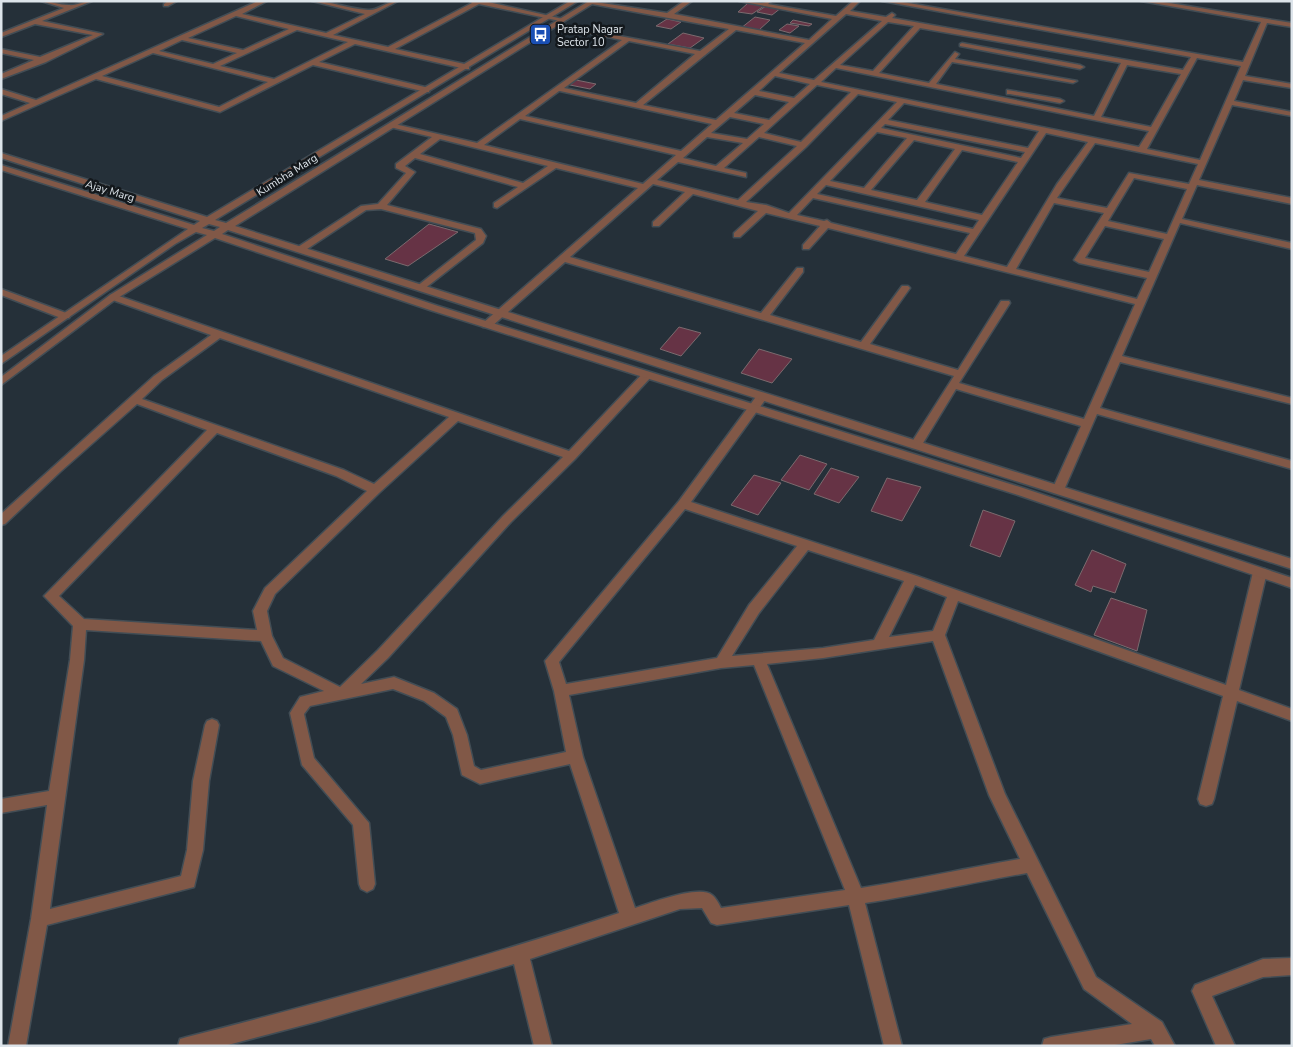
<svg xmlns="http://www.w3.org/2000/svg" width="1293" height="1047" viewBox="0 0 1293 1047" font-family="'Nunito Sans',sans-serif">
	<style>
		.building { fill: #663345; stroke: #7b6a6e }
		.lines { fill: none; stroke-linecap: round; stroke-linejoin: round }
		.minor-casing { stroke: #424d55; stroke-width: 3 }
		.tertiary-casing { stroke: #424d55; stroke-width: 3 }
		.minor { fill: #815847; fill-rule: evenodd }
		.tertiary { fill: #815847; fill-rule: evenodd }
		.labels { text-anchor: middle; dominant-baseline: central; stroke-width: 5; stroke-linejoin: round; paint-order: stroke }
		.far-poi-label { font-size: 11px; fill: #dde4ea; stroke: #13181c; text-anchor: start }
		.far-street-label { font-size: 11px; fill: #dde4ea; stroke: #13181c }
	</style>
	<rect width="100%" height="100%" fill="#253039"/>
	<path class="building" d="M748,3L764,6L752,14L738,12Z
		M766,6L781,8L772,15L757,12Z
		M755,17L770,20L759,30L741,28Z
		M667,19L681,22L671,29L656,26Z
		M793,20L812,24L809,26L790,23Z
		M787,24L799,26L790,33L779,30Z
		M683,33L704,38L690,48L668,44Z
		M576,80L596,84L590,89L570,85Z
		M429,224L458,232L408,266L385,259Z
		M679,327L701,333L681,356L660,349Z
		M759,349L792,359L772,383L741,373Z
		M800,455L827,464L809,490L781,480Z
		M831,468L859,477L839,503L814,494Z
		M754,475L781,483L758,515L731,505Z
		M887,478L921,487L902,521L871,511Z
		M983,510L1015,521L1000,557L970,546Z
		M1092,550L1126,564L1115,593L1093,586L1091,592L1075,585Z
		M1111,598L1147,610L1137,651L1094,635Z"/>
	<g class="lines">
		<defs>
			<path id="minor" d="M41,1C51,1 59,5 69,5C76,6 84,1 92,1L42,21L103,34L46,62L1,79V74L34,60L1,53V49L40,57L93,35L35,24L1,37V33L64,8Z
				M168,1H177L168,6H164V4Z
				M258,1H267L242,14L326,33L365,14L312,1C331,1 349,9 368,10C378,11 387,1 398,1L333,35L388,47L472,3L470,1H484L563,19L560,21L479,4L395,49L469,65V69H466L355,44L319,62L429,88V92H426L313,65L220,112L96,79L1,121V116L30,103L1,94V89L36,100ZM236,16L289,29L243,50L188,38ZM297,30L348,42L274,79L220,66ZM182,40L237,53L213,64L159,51ZM153,53L268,82L219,107L102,76Z
				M589,1L667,13L684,1H692L674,14L809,40L832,19L739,1L762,3L771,1L768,4L836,16L853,1H860L850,11L886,17L892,13L895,15L892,18L1183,70L1191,57L882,1H897L1243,62L1261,22L1141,1H1157L1292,23V27L1267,23L1245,76L1292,84V88L1243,80L1234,101L1292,112V116L1232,105L1199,180L1292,198V204L1197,185L1182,219L1292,243V249L1180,223L1122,356L1292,398V404L1120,362L1100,408L1292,461V469L1097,414L1064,490L1062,493H1054L1052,490L1081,426L956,389L920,448H912L910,445L954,376L565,262L491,327H483V323L638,188L556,168L497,208L494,207V203L518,187L415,158L405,166L415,172L387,205L481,229L486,236L483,243L424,289H418L416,287L476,240L475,233L381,209L366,210L304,251H298V247L361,206L378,204L406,173L396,168V164L432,137L390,127V123L477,143L622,40L557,27L554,25L555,24L700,51L729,29L592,4ZM846,14L882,21L814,80L779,73ZM888,22L914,26L873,71L840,65ZM920,28L1121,63L1094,116L936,84L952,62L1073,83L1077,81L955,59L959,54L955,52L929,83L879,73ZM736,30L805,43L716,120L643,105ZM629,41L695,54L636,103L564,88ZM1197,58L1241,66L1200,160L1147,149ZM1127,65L1181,74L1151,127L1101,117ZM836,68L1149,131L1139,147L821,82ZM775,76L810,84L794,98L759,91ZM817,85L851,92L801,142L764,133ZM559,91H560L712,124L681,151L525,116ZM858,94L897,102L789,213L766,205L746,202L806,147ZM755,95L789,102L769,120L734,113ZM904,103L1039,131L1028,148L888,120ZM730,117L764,124L747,139L711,133ZM520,119L676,155L643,184L484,145ZM885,124L1025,152L1021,158L881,128ZM877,132L907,138L864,188L830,181ZM1046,133L1088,142L1057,184L1007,267L964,256ZM707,137L743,143L716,166L683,158ZM759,137L797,146L738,200L657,180L678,162L746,177V173L724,168ZM440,139L548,166L523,183L420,154ZM914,140L955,149L917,200L871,190ZM1095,143L1198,164L1189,184L1129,173L1107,208L1057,198ZM962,150L1018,162L982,215L925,202ZM1134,178L1187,189L1167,234L1108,221ZM653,184L685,192L653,222V226H659L693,194L758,211L734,233V237H740L766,213L820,226L803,245V249H809L828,228L1135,304L1084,419L959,383L1010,303L1009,301H1001L958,370L870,344L910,288L908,286H902L861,342L770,315L803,272V268H797L761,313L570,257ZM826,185L979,220L973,229L817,194ZM813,198L970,233L956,254L831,223L827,220L824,221L797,215ZM1054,203L1104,213L1074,260L1079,263L1147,278L1137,299L1016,269ZM1105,226L1164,239L1149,272L1085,258Z
				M962,43L1080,65L1084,67L1080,69L960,46V44Z
				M1007,90L1060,99L1064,101L1060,103L1010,94H1007Z
				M1,289L69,314L70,316L69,318H61L1,295Z
				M113,294L569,451L643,373H651L652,375L651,377L575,459L511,522L388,658L361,684L394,677L434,693L457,709L467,735L474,766L481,770L566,752L554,691L545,661L679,501L758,394H766L768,396L691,502L917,576L1226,685L1253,572L1255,569H1265L1267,572L1239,690L1292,709V721L1237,701L1214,799L1212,804L1206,806L1200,804L1198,799L1223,696L958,601L945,635L1005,794L1096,977L1162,1022L1175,1046H1155L1151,1039L1109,1046H1042L1044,1039L1051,1037L1132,1024L1084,989L1027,873C973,882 920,895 865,903L902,1046H884L849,905L717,925L711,923L702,908L680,909L530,959L552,1046H534L514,964L319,1021L224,1046H178L180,1039L187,1037C332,1000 477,960 619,913L570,764L480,784L462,775L453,735L446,717L424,701L393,689L310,706L304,714L314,758L369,823L375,884L373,889L367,892L361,889L359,884L353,825L302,765L290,713L300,697L324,691L273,666L261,641L86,630L84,660L50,909L181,876L187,850L193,781L205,725L207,721L212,719L217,721L219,725L209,781L203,850L194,887L47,925L26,1046H8L31,919L47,805L1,813V799L49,791L70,660L73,626L44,596L207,430L137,404L60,472L5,524L1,525V514L154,376L211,335L110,299V295ZM220,338L449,417L374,484L344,470L142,399L162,380ZM458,421L563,457L503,516L378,650L340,687L283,658L272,636L267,611L275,594L379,493ZM217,433L336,476L367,491L265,588L253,611L257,630L84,619L59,596ZM685,509L797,546L749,605L717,658L566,684L559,662ZM808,550L904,581L874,640L823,648L732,656L759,613ZM915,585L947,597L933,631L889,637ZM933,641L989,795L1020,859C967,868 914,880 861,888L767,664L823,658ZM754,665L845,890L721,908C719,904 716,898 712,895C700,884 650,903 635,908L583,757L569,695L721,668Z
				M1292,958V975L1263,977L1212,996L1235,1046H1216L1192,991L1195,985L1263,959Z"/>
			<path id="tertiary" d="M570,1H578L215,220L226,223L589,1H597L235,226L1292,559V569L228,230L222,234L438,306L1023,488L1292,578V588L1015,494L430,310L215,238L116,299L1,385V377L110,295L207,235L196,232L175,244L1,364V356L188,229L1,170V165L194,225L200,221L1,158V153L207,217ZM209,224L220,227L214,231L202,228Z"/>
		</defs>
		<use href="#minor" class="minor-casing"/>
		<use href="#tertiary" class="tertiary-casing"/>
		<use href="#minor" class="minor"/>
		<use href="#tertiary" class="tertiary"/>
	</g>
	<defs>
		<symbol id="bus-square" viewBox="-11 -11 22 22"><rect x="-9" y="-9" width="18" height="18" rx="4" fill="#1a4fb4" stroke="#13181c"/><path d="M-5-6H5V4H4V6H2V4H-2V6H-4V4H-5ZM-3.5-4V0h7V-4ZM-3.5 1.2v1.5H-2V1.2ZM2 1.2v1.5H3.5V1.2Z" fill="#fff"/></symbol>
	</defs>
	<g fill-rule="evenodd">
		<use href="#bus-square" x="528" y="22" width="25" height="25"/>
	</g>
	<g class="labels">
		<g class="far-poi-label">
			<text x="557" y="29">Pratap Nagar<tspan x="557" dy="13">Sector 10</tspan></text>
		</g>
		<g class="far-street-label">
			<text transform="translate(287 175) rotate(-32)">Kumbha Marg</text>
			<text transform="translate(110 191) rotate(17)">Ajay Marg</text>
		</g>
	</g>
	<rect width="1293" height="1047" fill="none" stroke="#dde4ea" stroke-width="5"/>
</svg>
